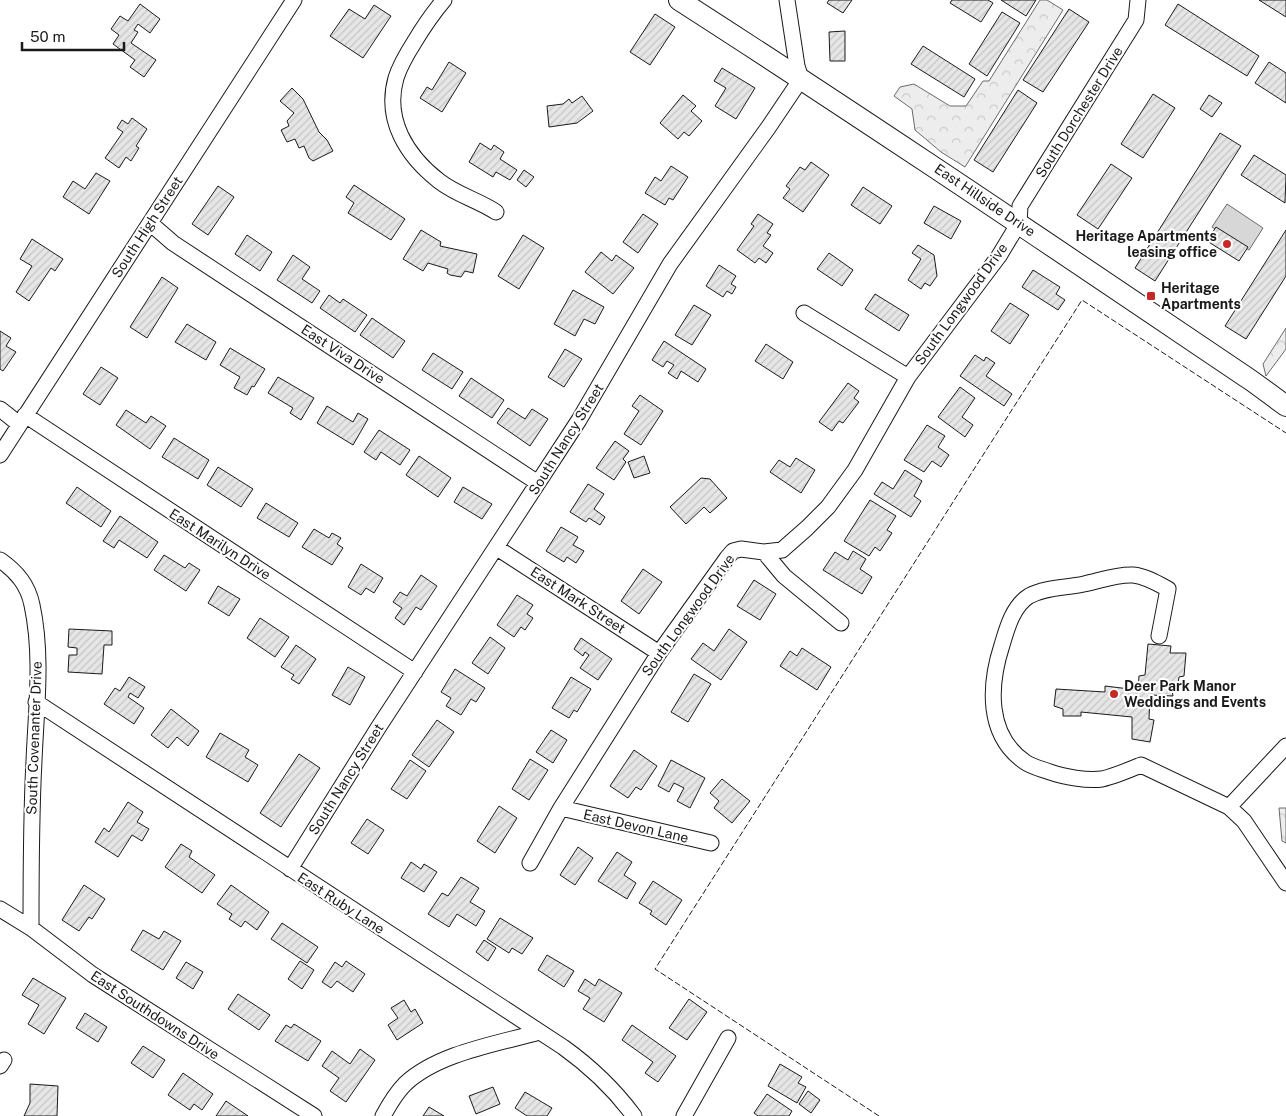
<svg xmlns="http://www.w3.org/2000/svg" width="1286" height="1116" viewBox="0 0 1286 1116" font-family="'Public Sans',sans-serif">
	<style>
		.forest { fill: url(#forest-crowns); stroke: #6a6a6a }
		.water { fill: #d7d7d7; stroke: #6a6a6a }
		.building { fill: url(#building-hatch); stroke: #1a1a1a }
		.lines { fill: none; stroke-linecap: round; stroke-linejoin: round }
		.minor-casing { stroke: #1a1a1a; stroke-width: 17 }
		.major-casing { stroke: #1a1a1a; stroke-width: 22 }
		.minor { stroke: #fff; stroke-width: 15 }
		.major { stroke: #fff; stroke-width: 20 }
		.fence { stroke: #1a1a1a; stroke-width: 1; stroke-dasharray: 6 2.5; stroke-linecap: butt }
		.poi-dot { fill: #c62828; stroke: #fff; stroke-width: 2 }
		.labels { text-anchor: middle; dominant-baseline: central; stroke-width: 4; stroke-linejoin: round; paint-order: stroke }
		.street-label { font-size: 14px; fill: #1a1a1a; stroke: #fff }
		.poi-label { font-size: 14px; font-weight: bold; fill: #1a1a1a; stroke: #fff; text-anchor: start }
	</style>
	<defs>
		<pattern id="forest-crowns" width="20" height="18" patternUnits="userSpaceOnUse" patternTransform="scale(1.25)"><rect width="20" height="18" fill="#ededed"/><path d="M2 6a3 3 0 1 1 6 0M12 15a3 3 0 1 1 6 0" fill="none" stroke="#cbcbcb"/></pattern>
		<pattern id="building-hatch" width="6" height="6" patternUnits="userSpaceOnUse" patternTransform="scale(1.25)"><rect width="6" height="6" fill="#e6e6e6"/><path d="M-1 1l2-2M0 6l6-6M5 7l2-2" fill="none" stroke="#c5c5c5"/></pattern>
	</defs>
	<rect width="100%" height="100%" fill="#fff"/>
	<path class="forest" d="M1040,0H1047L1063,10L965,167L941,152L915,130L912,109L894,96L900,87L914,84L950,106H966L983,81H989Z
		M1286,328V349L1266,376L1263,364Z
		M1279,808H1286V843L1282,841Z"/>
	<path class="water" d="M1227,204L1263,228L1249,250L1212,227Z"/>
	<path class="building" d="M829,0H852L843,13L827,3Z
		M952,0H988L993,3L981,22L950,3Z
		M1001,0H1036L1026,16Z
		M1259,0H1286V17Z
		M140,4L160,19L150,33L138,24L134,30L138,32L131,43L156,60L144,77L130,67L135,60L113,44L119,35L111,29L120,16L128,21Z
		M1178,4L1259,56L1247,76L1165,25Z
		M374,5L391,16L363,58L330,36L349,9L365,19Z
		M1069,9L1089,22L1043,92L1023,80Z
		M1002,12L1020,23L987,76L969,64Z
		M655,14L675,27L650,65L630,52Z
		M845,31V61H830L829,32Z
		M923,46L975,79L964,97L911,64Z
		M449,62L466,73L442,112L420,98L427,87L432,90Z
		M1269,62L1286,73V103L1255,83Z
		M722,68L755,88L736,119L715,106L726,88L714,81Z
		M292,88L303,99L319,132L327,140L333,151L313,161L309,158L304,146L299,148L295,139L287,142L281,130L289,126L287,121L294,113L280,101Z
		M1018,90L1037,103L993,172L974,160Z
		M1153,94L1175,108L1143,158L1121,144Z
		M683,95L696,106L691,111L702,121L689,136L684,132L678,139L660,123Z
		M1209,95L1222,103L1212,117L1200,109Z
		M582,96L593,111L577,123L549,127L547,106L563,104L569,99L572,103Z
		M132,118L147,129L136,146L139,148L131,161L126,157L119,168L105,158L123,132L117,128L122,120L128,124Z
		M1220,133L1241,146L1155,281L1135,268Z
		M480,143L491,150L494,145L504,152L500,159L517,170L510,180L496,172L493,177L469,162Z
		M1254,155L1286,175L1285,203L1241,175Z
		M811,162L829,175L803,212L783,198L790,189L786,186L800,167L805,170Z
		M1111,164L1132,178L1098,229L1077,215Z
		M671,166L688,177L673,200L669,198L665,205L645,193L655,177L661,181Z
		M524,170L534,177L526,187L517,180Z
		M96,173L110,181L89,214L63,197L73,181L85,189Z
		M354,185L405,219L391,240L348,213L354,203L346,197Z
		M218,186L234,197L208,235L192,224Z
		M863,187L892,206L880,224L851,205Z
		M934,206L961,221L951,239L924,223Z
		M643,214L658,224L638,253L623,242Z
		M758,214L773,224L767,233L771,235L763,246L773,253L766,263L759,258L755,263L737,250L754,226L751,224Z
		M1216,227L1248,247L1239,261L1207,241Z
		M421,230L441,242L440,246L477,254L473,273L465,271L461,277L450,275L447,273L448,269L428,263L423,271L403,259Z
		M1286,230V276L1246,339L1225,326Z
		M247,235L272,252L260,271L235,254Z
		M523,235L544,248L519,289L498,276Z
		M32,239L63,259L55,271L51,268L29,301L16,292L32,266L20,259Z
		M918,245L934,255L937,276L930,286L925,283L921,289L908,280L921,259L912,253Z
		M601,252L612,261L616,255L634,268L613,294L585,272Z
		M829,253L853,270L842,286L817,269Z
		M293,255L310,267L302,279L320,291L312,303L277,280Z
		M719,265L736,276L731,284L736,287L732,294L727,291L723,297L706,286Z
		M1033,270L1060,287L1056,294L1065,300L1058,310L1022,287Z
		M162,277L178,288L147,338L130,327Z
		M573,290L604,307L595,324L584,319L575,336L554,324Z
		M875,294L909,315L899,331L865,309Z
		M329,295L340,303L343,299L367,315L355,332L320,308Z
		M1010,303L1029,315L1010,344L991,331Z
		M694,305L711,315L692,345L675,335Z
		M372,318L405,341L393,358L360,335Z
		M187,324L216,342L206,360L175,342Z
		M0,331L11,338L6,346L16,352L3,371L0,369Z
		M664,341L706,369L698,382L681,371L677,379L668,373L674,365L667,361L663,367L652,360Z
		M766,344L793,362L783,379L755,361Z
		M230,348L265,369L254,387L252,386L247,395L234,388L240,377L220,365Z
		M565,349L582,359L564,387L548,377Z
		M433,353L463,372L452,389L422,370Z
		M975,355L984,361L986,357L995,363L986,376L1012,394L1004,406L960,376Z
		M101,367L118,378L100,405L83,394Z
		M278,377L314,398L301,420L290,413L293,408L268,393Z
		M471,378L504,400L492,418L459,396Z
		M848,383L859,391L854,398L859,402L843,423L839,421L832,431L819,422Z
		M960,387L975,398L962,417L973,425L965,437L938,417Z
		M640,395L663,411L641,445L624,434L639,411L632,406Z
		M327,406L353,422L358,413L368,419L353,445L317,423Z
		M508,408L525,419L532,409L548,419L530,446L497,423Z
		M126,410L146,423L151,416L166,426L150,449L116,425Z
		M927,425L945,436L938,447L949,455L941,467L932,461L924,472L904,460Z
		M379,430L410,450L400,465L381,452L376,460L364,452Z
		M174,438L209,460L198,479L162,457Z
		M615,441L629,451L623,459L626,462L614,480L596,468Z
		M419,456L451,478L438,497L406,475Z
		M644,456L650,473L634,478L628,462Z
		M796,458L815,470L801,493L770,472L779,460L790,467Z
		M218,467L253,489L241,507L207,485Z
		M905,470L922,481L914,496L921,501L911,517L874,494L882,482L893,489Z
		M701,478L710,479L727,498L710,513L704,507L686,524L670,507Z
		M588,484L604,494L594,509L605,517L600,525L589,518L586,522L570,512Z
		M77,487L111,511L101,527L66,503Z
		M463,487L492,504L482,519L454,502Z
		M870,500L896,516L887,530L892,533L880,551L875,547L869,556L844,541Z
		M266,503L298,523L289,537L257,518Z
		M120,516L158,542L147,558L119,540L114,548L103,541Z
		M561,527L578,537L573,545L584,551L576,563L567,557L564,562L546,551Z
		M314,529L329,538L332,533L341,538L337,544L343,548L332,565L302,547Z
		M853,551L866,559L860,569L872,577L862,594L823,570L835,552L848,560Z
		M164,555L185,568L189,563L200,570L186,591L154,570Z
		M361,564L383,578L374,593L366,588L361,595L348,587Z
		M643,569L662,582L639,614L621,601Z
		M421,575L437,586L421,610L416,607L404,625L395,618L402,608L393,602L400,592L407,596Z
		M754,580L776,594L760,620L737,606Z
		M218,586L240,599L229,616L208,603Z
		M517,595L533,605L527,614L533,618L525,630L521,627L514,637L497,625Z
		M260,618L289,637L275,657L247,638Z
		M69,629L112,631V645H104L102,674L68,672L69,655H77V648L68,647Z
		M729,629L747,642L721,680L691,659L703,643L714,651Z
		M490,637L505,648L488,674L472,663Z
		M581,638L612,659L598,680L580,668L589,655L585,652L583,656L574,649Z
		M1148,644L1171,646L1170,653H1186L1184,676L1179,677L1177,690H1172L1173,696L1150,695L1149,719L1154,720L1150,742L1132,739V717L1081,712V716H1063V709L1054,706L1056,689L1105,692V686L1138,690L1139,676L1145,675Z
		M296,645L316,659L299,684L291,679L294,675L281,667Z
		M802,648L831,667L817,690L780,666L790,651L797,656Z
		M348,667L365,677L350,705L332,695Z
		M455,669L485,688L476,702L471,699L461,715L446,706L451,698L441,692Z
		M694,674L711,684L688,722L671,712Z
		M129,677L145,687L138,698L130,693L128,697L144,708L134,724L104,704L115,688L120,691Z
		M571,677L591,689L577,712L574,710L569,718L552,708Z
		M171,709L199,731L188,746L177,737L168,748L151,735Z
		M437,720L454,732L429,767L412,755Z
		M551,730L567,740L553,763L536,752Z
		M220,733L249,750L245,757L258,765L248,782L206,757Z
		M634,750L657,766L641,790L636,787L628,798L610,786Z
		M299,754L320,768L281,827L260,813Z
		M530,759L548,770L529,800L512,789Z
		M410,760L426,771L407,799L391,789Z
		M671,760L705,778L690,808L677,801L684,788L674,783L669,792L658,786Z
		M722,779L750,801L732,823L714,808L719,801L710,793Z
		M128,802L143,812L137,822L149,829L142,841L132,835L118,857L95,842L104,828L109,832Z
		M499,806L517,818L495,853L477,841Z
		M367,819L384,830L368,854L351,843Z
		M181,844L192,851L189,857L215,875L202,893L165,867Z
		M578,847L593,858L575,885L560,875Z
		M617,852L632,862L624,875L636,883L627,899L598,881Z
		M411,862L421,869L424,864L437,872L424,892L401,878Z
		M461,877L479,888L470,902L485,911L476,926L457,914L449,927L428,914L442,893L448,896Z
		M653,881L682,900L666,925L650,914L652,911L639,903Z
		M84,885L105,899L92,919L89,917L79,931L62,920Z
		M231,885L269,912L257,930L245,921L241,927L229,919L232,914L217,904Z
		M500,918L533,938L522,954L512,948L509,953L487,939Z
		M282,923L318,947L307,963L271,939Z
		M143,930L159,939L164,931L181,941L163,970L131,950Z
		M484,940L496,948L488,961L476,952Z
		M547,955L574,971L564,987L538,970Z
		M300,961L314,970L302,989L288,979Z
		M346,961L365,974L353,992L337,981L331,988L322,982L335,962L342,967Z
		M186,962L203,972L193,989L176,978Z
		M33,978L66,998L44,1034L28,1024L39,1005L22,995Z
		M585,979L595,986L599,979L622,993L604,1022L583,1009L590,998L578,991Z
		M238,994L270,1015L259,1030L228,1009Z
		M689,999L707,1012L687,1040L669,1028Z
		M404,1000L411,1012L415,1009L423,1023L397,1040L388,1025L398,1018L391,1008Z
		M85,1013L107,1027L98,1042L76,1028Z
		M294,1024L321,1041L308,1061L275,1041L286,1025L291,1028Z
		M632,1025L676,1056L658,1082L645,1073L653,1062L622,1040Z
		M143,1046L165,1060L153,1078L131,1063Z
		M360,1049L375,1060L346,1102L330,1091L339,1078L322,1066L332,1051L350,1064Z
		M780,1064L802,1077L798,1083L806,1087L797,1103L768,1086Z
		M183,1073L213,1094L202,1110L194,1104L190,1110L168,1095Z
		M30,1084L58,1086L57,1116H24L30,1103Z
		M493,1087L500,1104L476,1114L469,1096Z
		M808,1091L820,1100L811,1113L799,1104Z
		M525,1092L552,1108L547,1116H527L515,1108Z
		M767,1094L792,1111L789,1116H758L754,1113Z
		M226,1101L248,1116H216Z
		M429,1107L444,1116H423Z"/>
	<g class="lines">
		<defs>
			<path id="minor" d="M444,0C433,13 424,26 415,41C408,52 400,65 396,78C384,120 407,156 439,181C457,195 478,200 496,212
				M150,223L173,243L538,483
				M804,313L908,377
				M0,409L19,424
				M25,415L415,672
				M0,455L294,0
				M497,548L659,653
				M764,552L784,576L841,623
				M0,560C17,572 28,585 32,605C43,656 36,710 34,761C31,816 31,872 31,928
				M1159,636L1168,589C1157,583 1145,576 1133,575C1117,574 1099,581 1084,584C1066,588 1046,587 1029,596C1013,606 1007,628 1002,645C989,685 986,735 1025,762C1032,767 1042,769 1050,772C1064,777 1087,781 1102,779C1115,776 1129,770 1141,765L1229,807
				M36,702L563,1047C591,1067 614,1089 634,1116
				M1286,746L1229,807L1244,821L1286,883
				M561,808L711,843
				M530,863L561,808L659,653L727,558L733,551L741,549L764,552L782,550L807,528L828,507L855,470L908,377L999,256L1019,223L1020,206L1136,20L1138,0
				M290,869L378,728L579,420L670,264L768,128L801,79L797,66L787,0
				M0,909L31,928L93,975L314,1116
				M0,1066L4,1060
				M383,1116C389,1105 396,1093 405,1084C438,1053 497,1044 539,1032
				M684,1116L728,1038"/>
			<path id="major" d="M679,0C872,124 1062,253 1252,381L1286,406"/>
		</defs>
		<use href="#minor" class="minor-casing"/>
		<use href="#major" class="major-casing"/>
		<use href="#minor" class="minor"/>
		<use href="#major" class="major"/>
		<path class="fence" d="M879,1116L655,969L1082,300L1286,433"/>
	</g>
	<g class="poi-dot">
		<circle cx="1227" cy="244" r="5"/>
		<rect x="1146" y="291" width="10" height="10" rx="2.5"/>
		<circle cx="1114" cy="694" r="5"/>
	</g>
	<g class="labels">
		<g class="street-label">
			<text transform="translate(1079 112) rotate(-58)">South Dorchester Drive</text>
			<text transform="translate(985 200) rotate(34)">East Hillside Drive</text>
			<text transform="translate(147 227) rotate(-57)">South High Street</text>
			<text transform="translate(961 304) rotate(-54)">South Longwood Drive</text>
			<text transform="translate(343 354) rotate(33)">East Viva Drive</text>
			<text transform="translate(566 439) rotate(-58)">South Nancy Street</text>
			<text transform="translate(220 544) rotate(33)">East Marilyn Drive</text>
			<text transform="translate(578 600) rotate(33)">East Mark Street</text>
			<text transform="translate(688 615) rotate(-54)">South Longwood Drive</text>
			<text transform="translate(34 738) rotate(-88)">South Covenanter Drive</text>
			<text transform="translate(346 779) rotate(-58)">South Nancy Street</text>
			<text transform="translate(636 826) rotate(13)">East Devon Lane</text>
			<text transform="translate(341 903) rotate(33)">East Ruby Lane</text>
			<text transform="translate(155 1015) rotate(33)">East Southdowns Drive</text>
		</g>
		<g class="poi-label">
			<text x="1217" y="236" text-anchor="end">Heritage Apartments<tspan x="1217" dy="16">leasing office</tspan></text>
			<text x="1161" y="288">Heritage<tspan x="1161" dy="16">Apartments</tspan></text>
			<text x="1124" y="686">Deer Park Manor<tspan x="1124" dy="16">Weddings and Events</tspan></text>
		</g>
	</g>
	<path d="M22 42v8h102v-8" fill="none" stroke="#1a1a1a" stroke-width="2.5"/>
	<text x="30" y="42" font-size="15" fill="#1a1a1a" stroke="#ffffff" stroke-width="4" paint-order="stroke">50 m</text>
</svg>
